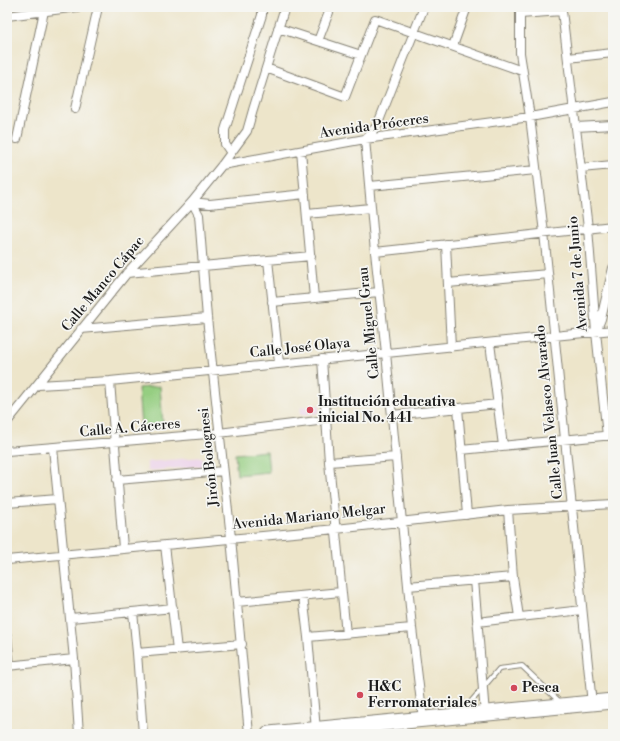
<svg xmlns="http://www.w3.org/2000/svg" width="620" height="741" viewBox="0 0 620 741" font-family="'Libre Bodoni',serif">
	<style>
		.built { fill: #ecd1ea }
		.green { fill: #95ce81; stroke: #58754e }
		.lines { fill: none; stroke-linecap: round; stroke-linejoin: round }
		.lane-casing { stroke: #848073; stroke-width: 6 }
		.street-casing { stroke: #848073; stroke-width: 10 }
		.highway-casing { stroke: #848073; stroke-width: 17 }
		.lane { stroke: #fff; stroke-width: 4 }
		.street { stroke: #fff; stroke-width: 8 }
		.highway { stroke: #fff; stroke-width: 15 }
		.poi-dot { fill: #d1495b; stroke: #f6f6f2; stroke-width: 1.5 }
		.labels { text-anchor: middle; dominant-baseline: central; stroke-width: 3.5; stroke-linejoin: round; paint-order: stroke }
		.street-label { font-size: 14px; fill: #1c1c1c; stroke: #f6f6f2 }
		.poi-label { font-size: 14px; font-weight: bold; fill: #1c1c1c; stroke: #f6f6f2; text-anchor: start }
	</style>
	<rect width="100%" height="100%" fill="#f6f6f2"/>
	<filter id="ink" filterUnits="userSpaceOnUse"><feTurbulence type="fractalNoise" baseFrequency=".025" numOctaves="2"/><feDisplacementMap in="SourceGraphic" scale="8" xChannelSelector="R" yChannelSelector="G"/><feConvolveMatrix kernelMatrix="1 2 1 2 8 2 1 2 1" color-interpolation-filters="sRGB"/></filter>
	<filter id="wash" filterUnits="userSpaceOnUse"><feTurbulence type="fractalNoise" baseFrequency=".012" numOctaves="4" result="noise"/><feDisplacementMap in="SourceGraphic" scale="16" xChannelSelector="R" yChannelSelector="G"/><feGaussianBlur stdDeviation="0.9" result="paint"/><feColorMatrix in="noise" values="0 0 0 0 0 0 0 0 0 0 0 0 0 0 0 0 0 1.4 0 .05"/><feComposite in="paint" operator="in"/></filter>
	<g filter="url(#wash)">
		<rect width="100%" height="100%" fill="#ede5ca"/>
		<path class="built" d="M319,405V413L300,415L301,407Z
			M202,457L203,466L147,471V462Z"/>
		<path class="green" d="M160,386L163,424L141,426L138,388Z
			M267,451L269,472L237,475L235,454Z"/>
	</g>
	<g filter="url(#ink)">
		<g class="lines">
			<defs>
				<path id="lane" d="M463,711L499,669L522,666L560,702"/>
				<path id="street" d="M520,7V53L530,117L544,233L592,704
					M520,14L562,11L588,228L596,332L607,436
					M7,16L78,7
					M278,28L361,55
					M318,41L331,7
					M453,46L467,7
					M568,58L613,53
					M266,68L345,97L375,19L522,71
					M75,109L98,7
					M576,127L613,125
					M17,139L44,11
					M301,151L314,298
					M231,153L225,144V130L262,15V7
					M222,165L365,139L530,117L613,102
					M581,168L613,165
					M370,186L536,170
					M192,202L199,215L207,318L231,538L249,734
					M192,202L210,204L305,194
					M307,214L371,208
					M446,244L451,347
					M375,252L613,226
					M268,260L279,363
					M127,273L311,256
					M448,283L548,274
					M272,302L379,292
					M81,329L207,318
					M597,329L601,319L613,268
					M490,343L503,446
					M322,359L329,462L346,634
					M110,381L123,548
					M38,385L110,381L613,330
					M458,408L467,515
					M392,415L498,404
					M7,422L127,273L192,202L222,165L247,131L253,110L285,7
					M53,448L74,659L79,734
					M461,450L613,435
					M7,451L219,433L326,420
					M329,462L396,457
					M117,480L223,471
					M7,503L58,499
					M508,510L513,577L519,617
					M165,545L177,650
					M7,560L336,529L508,510L613,504
					M474,580L485,714
					M408,586L513,577
					M303,596L308,637L316,730
					M237,602L341,592
					M133,612L137,653L143,734
					M71,618L173,608
					M477,622L582,610
					M7,636L10,666
					M308,637L412,628
					M137,653L242,644
					M7,666L74,659
					M423,719L412,628L386,353L375,252L365,139L377,126L424,7"/>
				<path id="highway" d="M269,734L613,701"/>
			</defs>
			<use href="#lane" class="lane-casing"/>
			<use href="#street" class="street-casing"/>
			<use href="#highway" class="highway-casing"/>
			<use href="#lane" class="lane"/>
			<use href="#street" class="street"/>
			<use href="#highway" class="highway"/>
		</g>
	</g>
	<g class="poi-dot">
		<circle cx="310" cy="410" r="4"/>
		<circle cx="514" cy="688" r="4"/>
		<circle cx="360" cy="695" r="4"/>
	</g>
	<g class="labels">
		<g class="street-label">
			<text transform="translate(374 126) rotate(-8)">Avenida Próceres</text>
			<text transform="translate(578 274) rotate(-95)">Avenida 7 de Junio</text>
			<text transform="translate(103 284) rotate(-50)">Calle Manco Cápac</text>
			<text transform="translate(369 323) rotate(-96)">Calle Miguel Grau</text>
			<text transform="translate(300 348) rotate(-6)">Calle José Olaya</text>
			<text transform="translate(549 412) rotate(-96)">Calle Juan Velasco Alvarado</text>
			<text transform="translate(130 428) rotate(-5)">Calle A. Cáceres</text>
			<text transform="translate(209 457) rotate(-96)">Jirón Bolognesi</text>
			<text transform="translate(309 517) rotate(-6)">Avenida Mariano Melgar</text>
		</g>
		<g class="poi-label">
			<text x="318" y="402">Institución educativa<tspan x="318" dy="16">inicial No. 441</tspan></text>
			<text x="368" y="687">H&amp;C<tspan x="368" dy="16">Ferromateriales</tspan></text>
			<text x="522" y="688">Pesca</text>
		</g>
	</g>
	<rect width="620" height="741" fill="none" stroke="#f6f6f2" stroke-width="24"/>
</svg>
